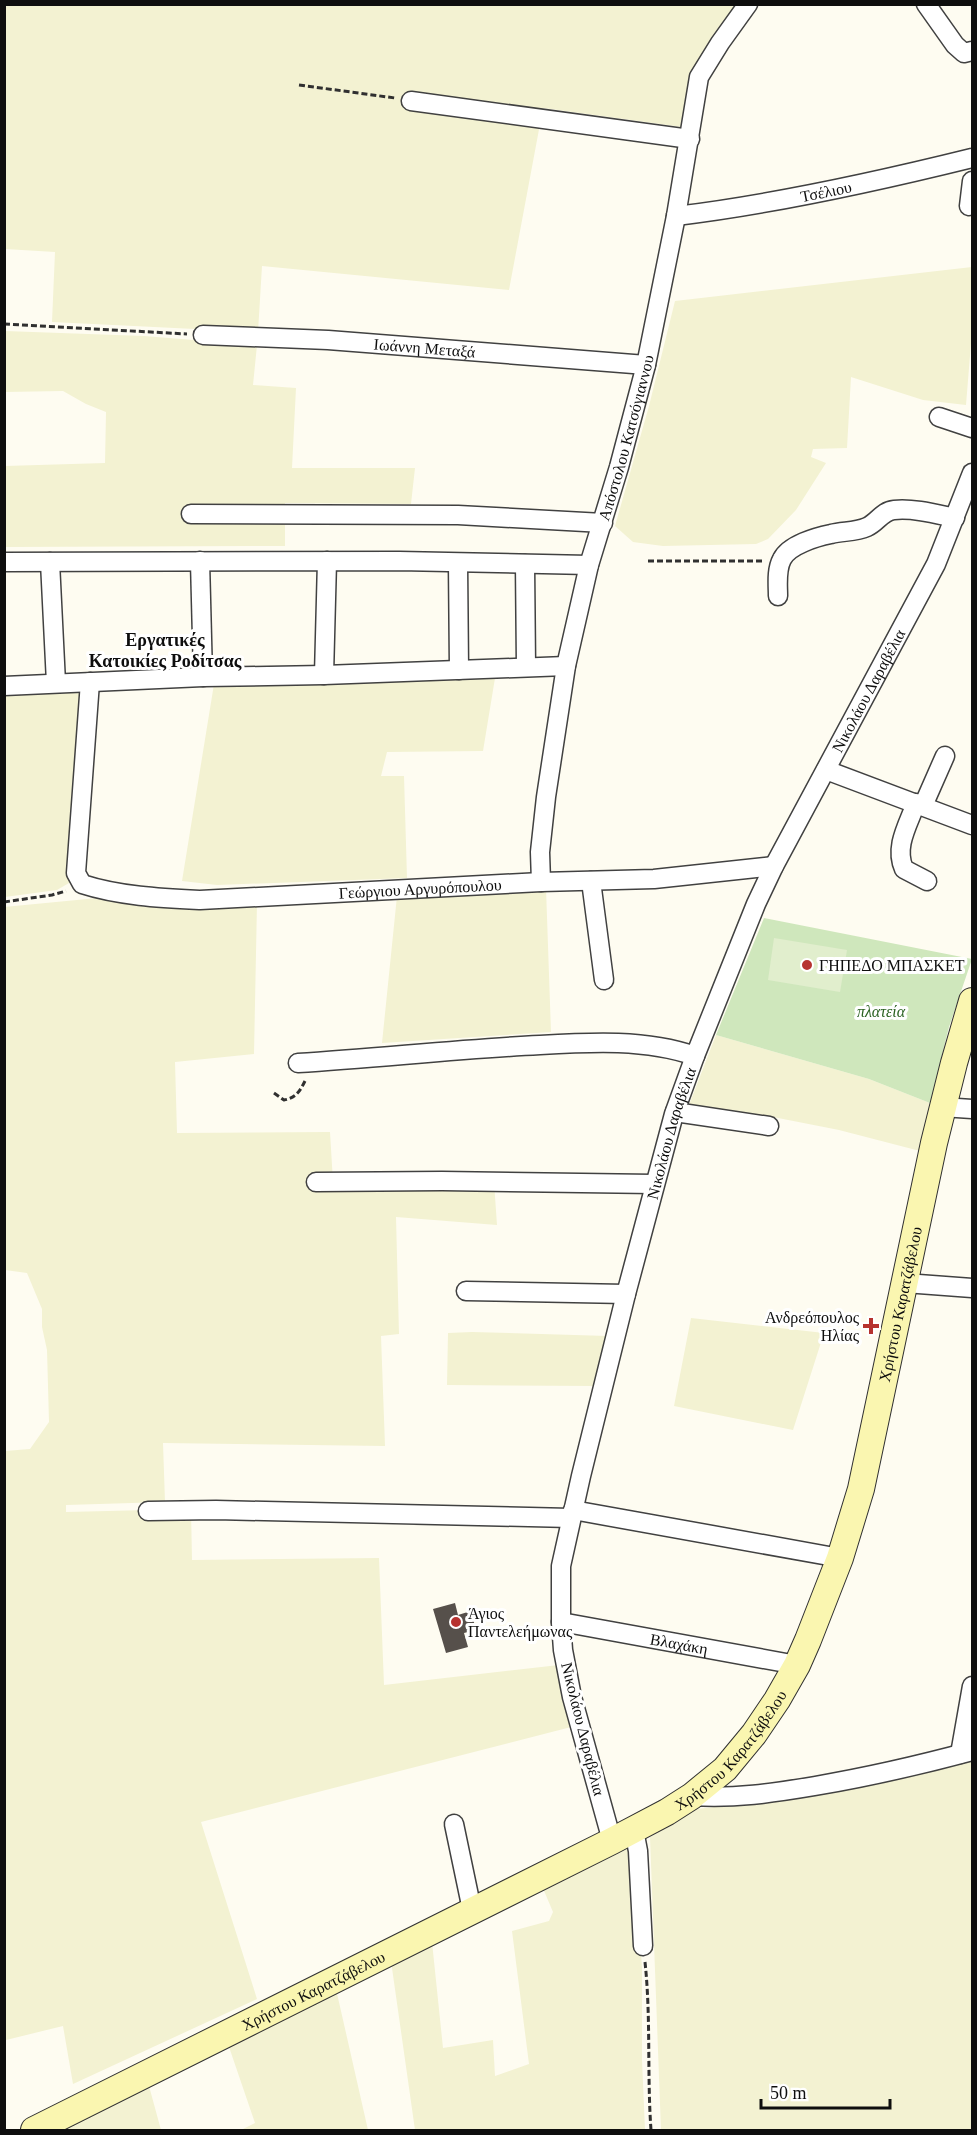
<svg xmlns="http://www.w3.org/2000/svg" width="977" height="2135" viewBox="0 0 977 2135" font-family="Georgia,serif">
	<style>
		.farmland { fill: #f3f2d2 }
		.green { fill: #cfe7bc }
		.pitch { fill: #e1eecd }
		.building { fill: #56504b }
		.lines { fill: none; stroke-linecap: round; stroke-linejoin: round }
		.street-casing { stroke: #414141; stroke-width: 21 }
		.secondary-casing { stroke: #303030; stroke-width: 28 }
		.path { stroke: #303030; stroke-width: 3; stroke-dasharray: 6 3; stroke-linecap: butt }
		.street { stroke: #fff; stroke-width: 18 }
		.secondary { stroke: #faf6b0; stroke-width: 26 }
		.poi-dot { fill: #b6322f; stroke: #fff; stroke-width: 2 }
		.labels { text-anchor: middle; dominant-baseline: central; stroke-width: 6; stroke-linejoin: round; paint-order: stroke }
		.street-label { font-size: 16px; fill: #0e0e0e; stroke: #fff }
		.poi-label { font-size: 16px; fill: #0e0e0e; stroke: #fff; text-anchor: start }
		.park-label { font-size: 16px; font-style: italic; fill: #2b6222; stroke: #fff }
		.neighbourhood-label { font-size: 18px; font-weight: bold; fill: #0e0e0e; stroke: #fff }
	</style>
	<rect width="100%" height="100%" fill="#fefcf1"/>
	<path class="farmland" d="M4,5H742L709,49L689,128L543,108L509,290L262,266L258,332L52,322L55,252L5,249Z
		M972,267V331L966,405L923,400L851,377L847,448L813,449L811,457L826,463L796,510L768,539L756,544L663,546L633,542L615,526L649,406L675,301Z
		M5,331L144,336L257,345L253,385L296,388L292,468H415L411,504L285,503V546L5,547V466L105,463L106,412L86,404L63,391L5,392Z
		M496,672L483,751L387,752L381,776H404L407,878L217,885L182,881L214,684Z
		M86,688L77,774L69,883L57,890L5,897L4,691Z
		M546,888L551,1032L382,1043L397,896Z
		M108,897L257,903L254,1054L175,1062L177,1133L330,1132L333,1182H494L497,1225L396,1217L399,1334L381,1336L385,1446L163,1443L165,1502L66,1505V1512L191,1509L192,1560L379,1558L384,1685L559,1665L575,1726L201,1822L257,1999L73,2084L63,2026L6,2040L5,2018V1451L30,1449L49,1422L47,1350L42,1327V1309L27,1273L5,1270L4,907Z
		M716,1035L869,1079L930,1103L920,1151L839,1130L773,1117L689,1105Z
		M691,1318L824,1333L793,1430L674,1406Z
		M472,1332L608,1336L597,1386L447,1385L448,1333Z
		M972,1759V2130H661L650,1837L696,1809L754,1803Z
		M634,1844L642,1968V2060L645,2130H415L391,1961L432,1942L443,2048L493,2040L495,2076L529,2064L512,1931L549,1921L553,1912L542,1886Z
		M336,1989L368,2130H241L255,2123L228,2044Z
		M149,2086L161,2130H50Z"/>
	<path class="green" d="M764,918L972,959L949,1027L930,1103L869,1079L716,1035Z"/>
	<path class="pitch" d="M774,938L847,950L840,992L768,980Z"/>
	<path class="building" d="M455,1603L458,1615L471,1611L476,1630L464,1633L468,1647L446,1653L433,1609Z"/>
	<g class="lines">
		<defs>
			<g id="street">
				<path d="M926,4L955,45L964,53L972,51"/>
				<path d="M411,101L690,139"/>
				<path d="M969,206L972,181"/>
				<path id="s1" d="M676,216C776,204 875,182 972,158"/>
				<path id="s2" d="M203,335L328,340L646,365"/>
				<path d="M939,417L972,428"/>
				<path d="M191,514L458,515L603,523"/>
				<path d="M200,561L203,677"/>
				<path d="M4,562L399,561L589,565"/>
				<path d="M50,562L56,683"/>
				<path d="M458,563L459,670"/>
				<path d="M525,564L526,667"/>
				<path d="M778,596C778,585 776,570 782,559C789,545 816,537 831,534C843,531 856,532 867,527C878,522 882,511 894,510C914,508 936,514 955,518"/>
				<path d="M324,675L327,561"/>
				<path id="s3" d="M90,682L76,873L82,884C119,896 160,898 200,900L541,882L654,879L774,866"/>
				<path d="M4,686L203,677L324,675L566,666"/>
				<path d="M826,770L972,825"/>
				<path d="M916,803C908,825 894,847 904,869L927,881"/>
				<path d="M923,806L945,756"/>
				<path d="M591,881L604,980"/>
				<path id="s4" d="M541,882L540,852L546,797L566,666L589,565L619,467L646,365L676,216L699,77L720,43L748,4"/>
				<path d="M298,1063C379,1058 459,1049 540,1045C591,1042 646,1039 695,1056"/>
				<path d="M942,1107L972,1109"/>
				<path d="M675,1112L769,1126"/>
				<path d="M316,1182L442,1181L654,1184"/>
				<path d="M905,1283L972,1288"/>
				<path d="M466,1291L626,1294"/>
				<path d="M573,1510L840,1558"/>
				<path d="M148,1511L216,1510L571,1518"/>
				<path id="s5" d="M561,1622L797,1665"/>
				<path d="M960,1754L972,1686"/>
				<path d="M692,1796C733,1799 774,1793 815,1786C868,1777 920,1765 972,1751"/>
				<path d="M454,1824L472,1910"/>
				<path d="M634,1830L638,1851L643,1946"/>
				<path id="s6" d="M612,1841L572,1697L563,1650L561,1622V1566L581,1476L626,1294L674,1114L695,1056L756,904L774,866L936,564L972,473"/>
			</g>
			<g id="secondary">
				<path id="s7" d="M34,2130L612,1841L667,1812L692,1796L725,1769L754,1734L777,1700L797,1665L808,1640L840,1558L861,1489L934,1143L954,1063L972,1001"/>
			</g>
		</defs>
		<use href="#street" class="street-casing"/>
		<use href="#secondary" class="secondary-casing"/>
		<path class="path" d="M299,85L395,98
			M4,324L187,334
			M648,561H763
			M4,902L52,895L66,891
			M274,1093L284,1100C296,1098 300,1091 305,1081
			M645,1962C651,2018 647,2074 651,2130"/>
		<use href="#street" class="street"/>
		<use href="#secondary" class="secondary"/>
	</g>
	<g class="poi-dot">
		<circle cx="807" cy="965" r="6"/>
		<path d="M868 1317h6v6h6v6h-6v6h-6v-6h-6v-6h6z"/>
		<circle cx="456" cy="1622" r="6"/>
	</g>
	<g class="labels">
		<g class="street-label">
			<text stroke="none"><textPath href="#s1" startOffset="152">Τσέλιου</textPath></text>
			<text stroke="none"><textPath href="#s2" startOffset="222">Ιωάννη Μεταξά</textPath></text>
			<text stroke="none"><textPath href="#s4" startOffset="454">Απόστολου Κατσόγιαννου</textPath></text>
			<text stroke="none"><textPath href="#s6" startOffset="1214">Νικολάου Δαραβέλια</textPath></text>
			<text stroke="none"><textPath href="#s3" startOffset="544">Γεώργιου Αργυρόπουλου</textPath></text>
			<text stroke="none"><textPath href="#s6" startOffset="728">Νικολάου Δαραβέλια</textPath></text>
			<text stroke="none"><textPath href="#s7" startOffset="1284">Χρήστου Καρατζάβελου</textPath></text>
			<text stroke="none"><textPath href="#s5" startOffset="120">Βλαχάκη</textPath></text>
			<text transform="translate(583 1729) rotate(76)">Νικολάου Δαραβέλια</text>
			<text stroke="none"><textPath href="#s7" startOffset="798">Χρήστου Καρατζάβελου</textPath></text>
			<text stroke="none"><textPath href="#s7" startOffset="312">Χρήστου Καρατζάβελου</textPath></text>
		</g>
		<g class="poi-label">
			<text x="819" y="965">ΓΗΠΕΔΟ ΜΠΑΣΚΕΤ</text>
			<text x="859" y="1317" text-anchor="end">Ανδρεόπουλος<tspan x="859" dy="18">Ηλίας</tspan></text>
			<text x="468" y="1613">Άγιος<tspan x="468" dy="18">Παντελεήμωνας</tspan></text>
		</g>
		<g class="park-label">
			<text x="881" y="1011">πλατεία</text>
		</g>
		<g class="neighbourhood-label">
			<text x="165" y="640">Εργατικές<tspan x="165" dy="21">Κατοικίες Ροδίτσας</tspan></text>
		</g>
	</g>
	<rect width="977" height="2135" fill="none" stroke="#0e0e0e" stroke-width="12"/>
	<path d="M761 2099v9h129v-9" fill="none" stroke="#0e0e0e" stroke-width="3"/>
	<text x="770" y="2099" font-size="18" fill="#0e0e0e" stroke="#ffffff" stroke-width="4.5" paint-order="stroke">50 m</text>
</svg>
